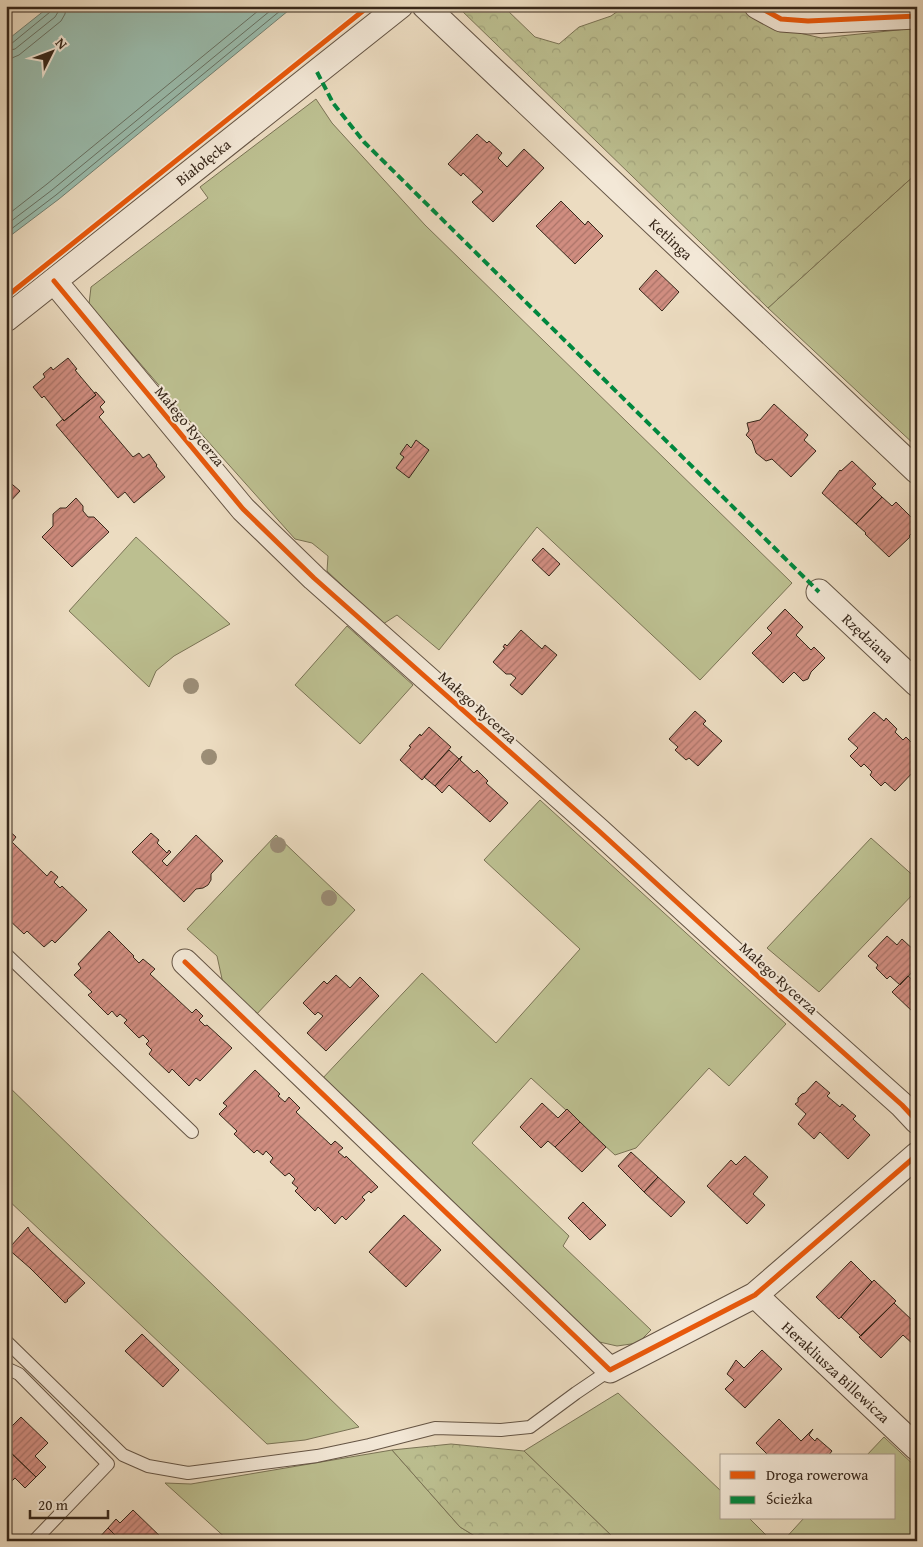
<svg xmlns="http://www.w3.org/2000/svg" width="923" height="1547" viewBox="0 0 923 1547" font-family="'Gentium Book Plus',serif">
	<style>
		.green { fill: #bcbf90; stroke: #7a7355 }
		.forest { fill: url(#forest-crowns); stroke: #7a7355 }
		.water { fill: #9abcad; stroke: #728072 }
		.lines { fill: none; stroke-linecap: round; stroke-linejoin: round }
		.shore { stroke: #687264; stroke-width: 1 }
		.building { fill: url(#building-hatch); stroke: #37271a }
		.lane-casing { stroke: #645444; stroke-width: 14 }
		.street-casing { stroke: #645444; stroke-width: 27 }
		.lane { stroke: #f3e8d7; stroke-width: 12 }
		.street { stroke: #f3e8d7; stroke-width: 25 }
		.quiet { stroke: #00873e; stroke-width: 4; stroke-dasharray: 8 4; stroke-linecap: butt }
		.cycleway-casing { stroke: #f3e8d7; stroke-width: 8 }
		.cycleway { stroke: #e8590c; stroke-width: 5 }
		.tree { fill: #9b8d76 }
		.labels { text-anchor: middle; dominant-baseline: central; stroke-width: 4; stroke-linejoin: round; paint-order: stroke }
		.street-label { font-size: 15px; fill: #37271a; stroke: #f3e8d7 }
	</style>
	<defs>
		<pattern id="forest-crowns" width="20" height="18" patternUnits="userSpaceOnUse" patternTransform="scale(1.25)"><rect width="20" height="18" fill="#bcbf90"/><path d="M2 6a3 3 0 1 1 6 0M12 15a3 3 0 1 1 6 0" fill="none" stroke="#a2a47c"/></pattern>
		<pattern id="building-hatch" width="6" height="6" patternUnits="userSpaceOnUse" patternTransform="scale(1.25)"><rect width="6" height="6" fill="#d08d80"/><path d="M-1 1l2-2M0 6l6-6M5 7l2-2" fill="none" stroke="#aa7368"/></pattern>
	</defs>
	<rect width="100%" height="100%" fill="#ecdcc1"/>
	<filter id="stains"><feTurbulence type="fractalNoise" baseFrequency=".004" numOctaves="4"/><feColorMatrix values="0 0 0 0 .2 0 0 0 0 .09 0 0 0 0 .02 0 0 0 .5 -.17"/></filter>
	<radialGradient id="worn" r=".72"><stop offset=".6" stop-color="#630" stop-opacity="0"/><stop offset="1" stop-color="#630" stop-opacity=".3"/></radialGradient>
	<path class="green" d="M316,99L332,123L425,225L792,583L700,680L537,527L439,650L397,615L383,624L327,571L328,556L312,543L295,539L188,419L89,304L91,287L208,198L200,187Z
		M917,173V447L768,308Z
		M136,537L230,624L174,656L156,671L149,687L69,611Z
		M347,626L413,685L360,744L295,685Z
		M540,800L786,1024L729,1086L709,1068L636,1148L615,1155L531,1078L472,1143L569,1236L563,1246L651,1330L638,1343L617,1346L595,1341L321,1080L422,973L496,1043L580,949L484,860Z
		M276,835L355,910L254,1017L224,988L217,956L187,929Z
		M871,838L917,879V890L819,992L767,948Z
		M6,1084L359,1427L305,1440L267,1444L6,1198Z
		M618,1393L722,1492V1518H749L772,1541H617L524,1451Z
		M884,1437L917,1468V1541H783L804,1518H894V1456H866Z
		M392,1450L460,1527L483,1541H229L165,1483L191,1484Z"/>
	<path class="forest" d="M465,6H497L505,8L535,37L559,44L579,27L611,16L625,6H747L770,26L821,38L917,28V173L768,308L460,9Z
		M451,1444L524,1451L617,1541H483L460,1527L392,1450Z"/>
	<path class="water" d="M50,6H294L59,199L6,239V41Z"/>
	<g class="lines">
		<path class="shore" d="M6,45L11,44L50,12L53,6
			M6,51L15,49L55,17L58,12L59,6
			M6,59L12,58L19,55L61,21L65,14L66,6
			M6,216L47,184L264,6
			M6,225L52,190L276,6
			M6,233L56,195L286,6"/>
	</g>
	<path class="building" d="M477,134L487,143L489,141L502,153L498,158L507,167L524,149L544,168L493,222L472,202L483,192L463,173L461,176L448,164Z
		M561,201L585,225L588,221L603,236L575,264L536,226Z
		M656,270L679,292L662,311L639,289Z
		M68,358L77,369L75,370L96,395L64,421L44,396L42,398L33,387L45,377L43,374L51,367L53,370Z
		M96,392L105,402L100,407L104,412L99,417L133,457L139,453L143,458L149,454L157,465L156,466L165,477L134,503L125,492L118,498L56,425L63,419L64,421L96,395L94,393Z
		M774,404L808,435L804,440L816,451L791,477L772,459L766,461L756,453L752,441L746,435L749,431L747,423L760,420Z
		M416,440L429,450L409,478L396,468L404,457L400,454L407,444L411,448Z
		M852,461L876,484L872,488L882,497L856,524L822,493L840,470L841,471Z
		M6,479L20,491L6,506Z
		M882,497L892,506L896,502L917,523V528L909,536L910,537L889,557L865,534L866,533L856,524Z
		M76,498L83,506V511L88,517H94L109,532L72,567L42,537L53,526V514L60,508H66Z
		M543,548L560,564L549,576L532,560Z
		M785,609L803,627L796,635L811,650L814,647L825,658L811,672L808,679L803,681L794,672L783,683L752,653L772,633L767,628Z
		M521,630L542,649L545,645L557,655L522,695L510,685L516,678L511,674H506L493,662L505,648L503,647L505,644L507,646Z
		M695,711L706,721L703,724L722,741L698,766L689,758L686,760L675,750L678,747L669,739Z
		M874,712L884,721L886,718L897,729L895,732L903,740L906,737L917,748L915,751L917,753V768L895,791L885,782L881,786L870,775L872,772L864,764L861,767L850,756L858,748L848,739Z
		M429,727L451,747L422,780L400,760L411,747L409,746L420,734L421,736Z
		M449,750L459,759L462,756L435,786L424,777Z
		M462,756L460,760L474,773L477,770L488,781L486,783L508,803L490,822L449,785L442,793L435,786Z
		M6,828L16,837L12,842L47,876L51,871L58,877L54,882L60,888L62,886L87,910L55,943L52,940L44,947L27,931L24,934L6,917Z
		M151,833L159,840L157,843L167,853L169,850L171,852L162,861L167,866L196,835L223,861L211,874V880L208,885L203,888L196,889L184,902L132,852Z
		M109,931L134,956L133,957L139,963L143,959L155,969L150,974L192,1013L196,1009L203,1016L199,1020L205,1026L207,1025L232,1048L200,1081L196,1078L189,1086L172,1069L169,1073L149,1054L152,1050L146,1044L149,1041L143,1035L139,1038L124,1023L127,1020L120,1014L117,1017L112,1011L108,1015L88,995L92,992L74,975L81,968L78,964Z
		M887,936L897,945L902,939L917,953V967L900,985L890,976L887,979L876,968L878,965L868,956Z
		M336,975L350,988L360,977L379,996L326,1051L307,1033L323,1016L318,1012L315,1015L303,1003L324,981L327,984Z
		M908,976L917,984V1008L913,1012L892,992Z
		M255,1070L280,1094L278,1096L285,1102L289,1097L300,1108L296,1112L331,1145L335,1141L343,1148L338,1152L345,1158L346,1156L378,1187L371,1193L369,1191L362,1197L365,1200L346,1220L342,1216L335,1224L318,1207L315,1211L295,1191L298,1188L292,1183L295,1179L289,1173L285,1176L270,1162L273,1158L266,1151L263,1155L257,1150L254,1153L234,1134L237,1131L219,1114L227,1106L223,1103Z
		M816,1081L830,1093L827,1096L840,1107L842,1104L856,1116L853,1119L870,1135L848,1159L820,1132L814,1139L798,1124L806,1114L795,1104L798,1102V1098L802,1094L805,1093Z
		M542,1103L558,1118L567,1109L580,1122L555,1147L548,1141L541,1148L520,1127Z
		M580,1122L606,1147L582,1172L555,1147Z
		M631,1152L658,1177L644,1192L618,1166Z
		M745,1156L768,1177L753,1194L765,1205L747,1224L707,1186L731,1160L736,1165Z
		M658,1177L685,1202L671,1217L644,1192Z
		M583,1202L606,1225L590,1240L568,1218Z
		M404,1215L441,1250L406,1287L369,1252Z
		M28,1227L30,1231L85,1283L67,1300L68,1301L65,1303L30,1268L7,1248L11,1246Z
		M851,1261L872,1282L839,1319L816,1297Z
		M874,1280L896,1301L861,1336L841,1317Z
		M894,1303L914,1322L917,1319V1342L914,1345L903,1335L881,1358L859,1337Z
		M142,1334L179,1370L163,1387L125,1351Z
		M762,1350L782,1369L745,1408L725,1389L734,1380L727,1374L736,1360L744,1368Z
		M21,1417L48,1443L35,1456L46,1467L36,1477L6,1448V1432Z
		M779,1419L801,1441L813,1429L809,1435L815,1441L817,1438L832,1451L828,1456H769L756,1443Z
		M6,1448L36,1477L25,1488L15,1478L6,1487Z
		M133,1510L165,1541H121L108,1528L116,1519L120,1523Z
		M108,1528L121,1541L97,1540Z"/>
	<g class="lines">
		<defs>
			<path id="lane" d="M6,954L192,1132
				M6,1341L123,1455L148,1466L188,1473L317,1456L369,1445L435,1428L501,1430L530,1427L576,1393L610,1370
				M6,1368L19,1374L108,1464L34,1541"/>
			<path id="street" d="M425,6L917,471
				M757,6L781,19L808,21L917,16
				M54,281L243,509L314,578L599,831L752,971L902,1105L917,1121
				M6,319L400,6
				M819,592L917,684
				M185,962L610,1370L755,1295L917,1155
				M755,1295L917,1448"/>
		</defs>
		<use href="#lane" class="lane-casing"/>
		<use href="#street" class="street-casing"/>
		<use href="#lane" class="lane"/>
		<use href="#street" class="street"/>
		<path class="quiet" d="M317,72L333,103L364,142L819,592"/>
		<defs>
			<path id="cycleway" d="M757,6L781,19L808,21L917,16
				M54,281L243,509L314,578L599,831L752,971L902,1105L917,1121
				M6,297L369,6
				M185,962L610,1370L755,1295L917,1155"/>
		</defs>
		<use href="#cycleway" class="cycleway-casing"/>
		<use href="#cycleway" class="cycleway"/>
	</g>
	<g class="tree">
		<circle cx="191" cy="686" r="8"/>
		<circle cx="209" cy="757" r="8"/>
		<circle cx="278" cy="845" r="8"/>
		<circle cx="329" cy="898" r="8"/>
	</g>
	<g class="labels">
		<g class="street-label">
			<text transform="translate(203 162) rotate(-38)">Białołęcka</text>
			<text transform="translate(671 239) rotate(43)">Ketlinga</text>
			<text transform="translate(190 426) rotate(50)">Małego Rycerza</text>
			<text transform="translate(868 638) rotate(43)">Rzędziana</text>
			<text transform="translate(478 707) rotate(42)">Małego Rycerza</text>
			<text transform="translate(779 978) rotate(42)">Małego Rycerza</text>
			<text transform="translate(836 1372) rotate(43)">Herakliusza Billewicza</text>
		</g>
	</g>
	<rect width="923" height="1547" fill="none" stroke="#ecdcc1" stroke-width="25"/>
	<rect x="8" y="8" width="908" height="1532" fill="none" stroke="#37271a" stroke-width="2.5"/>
	<rect x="12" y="12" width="898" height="1522" fill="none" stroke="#37271a"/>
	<rect x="720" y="1454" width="175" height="65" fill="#f3e8d7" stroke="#a89b8b"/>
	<rect x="730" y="1471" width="25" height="8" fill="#e8590c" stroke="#a89b8b"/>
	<text x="766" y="1480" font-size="15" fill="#37271a">Droga rowerowa</text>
	<rect x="730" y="1496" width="25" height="8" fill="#00873e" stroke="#a89b8b"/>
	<text x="766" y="1504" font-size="15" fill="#37271a">Ścieżka</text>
	<g transform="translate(52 52) rotate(48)" stroke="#f3e8d7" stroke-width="4" paint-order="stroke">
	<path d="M0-4L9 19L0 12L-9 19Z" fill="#37271a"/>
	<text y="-8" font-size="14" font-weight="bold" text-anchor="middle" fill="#37271a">N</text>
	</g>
	<path d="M30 1510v8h78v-8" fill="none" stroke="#37271a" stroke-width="2.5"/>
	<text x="38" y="1510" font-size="15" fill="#37271a" stroke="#f3e8d7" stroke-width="4" paint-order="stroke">20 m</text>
	<rect width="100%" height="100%" filter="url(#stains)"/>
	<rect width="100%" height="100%" fill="url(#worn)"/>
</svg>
